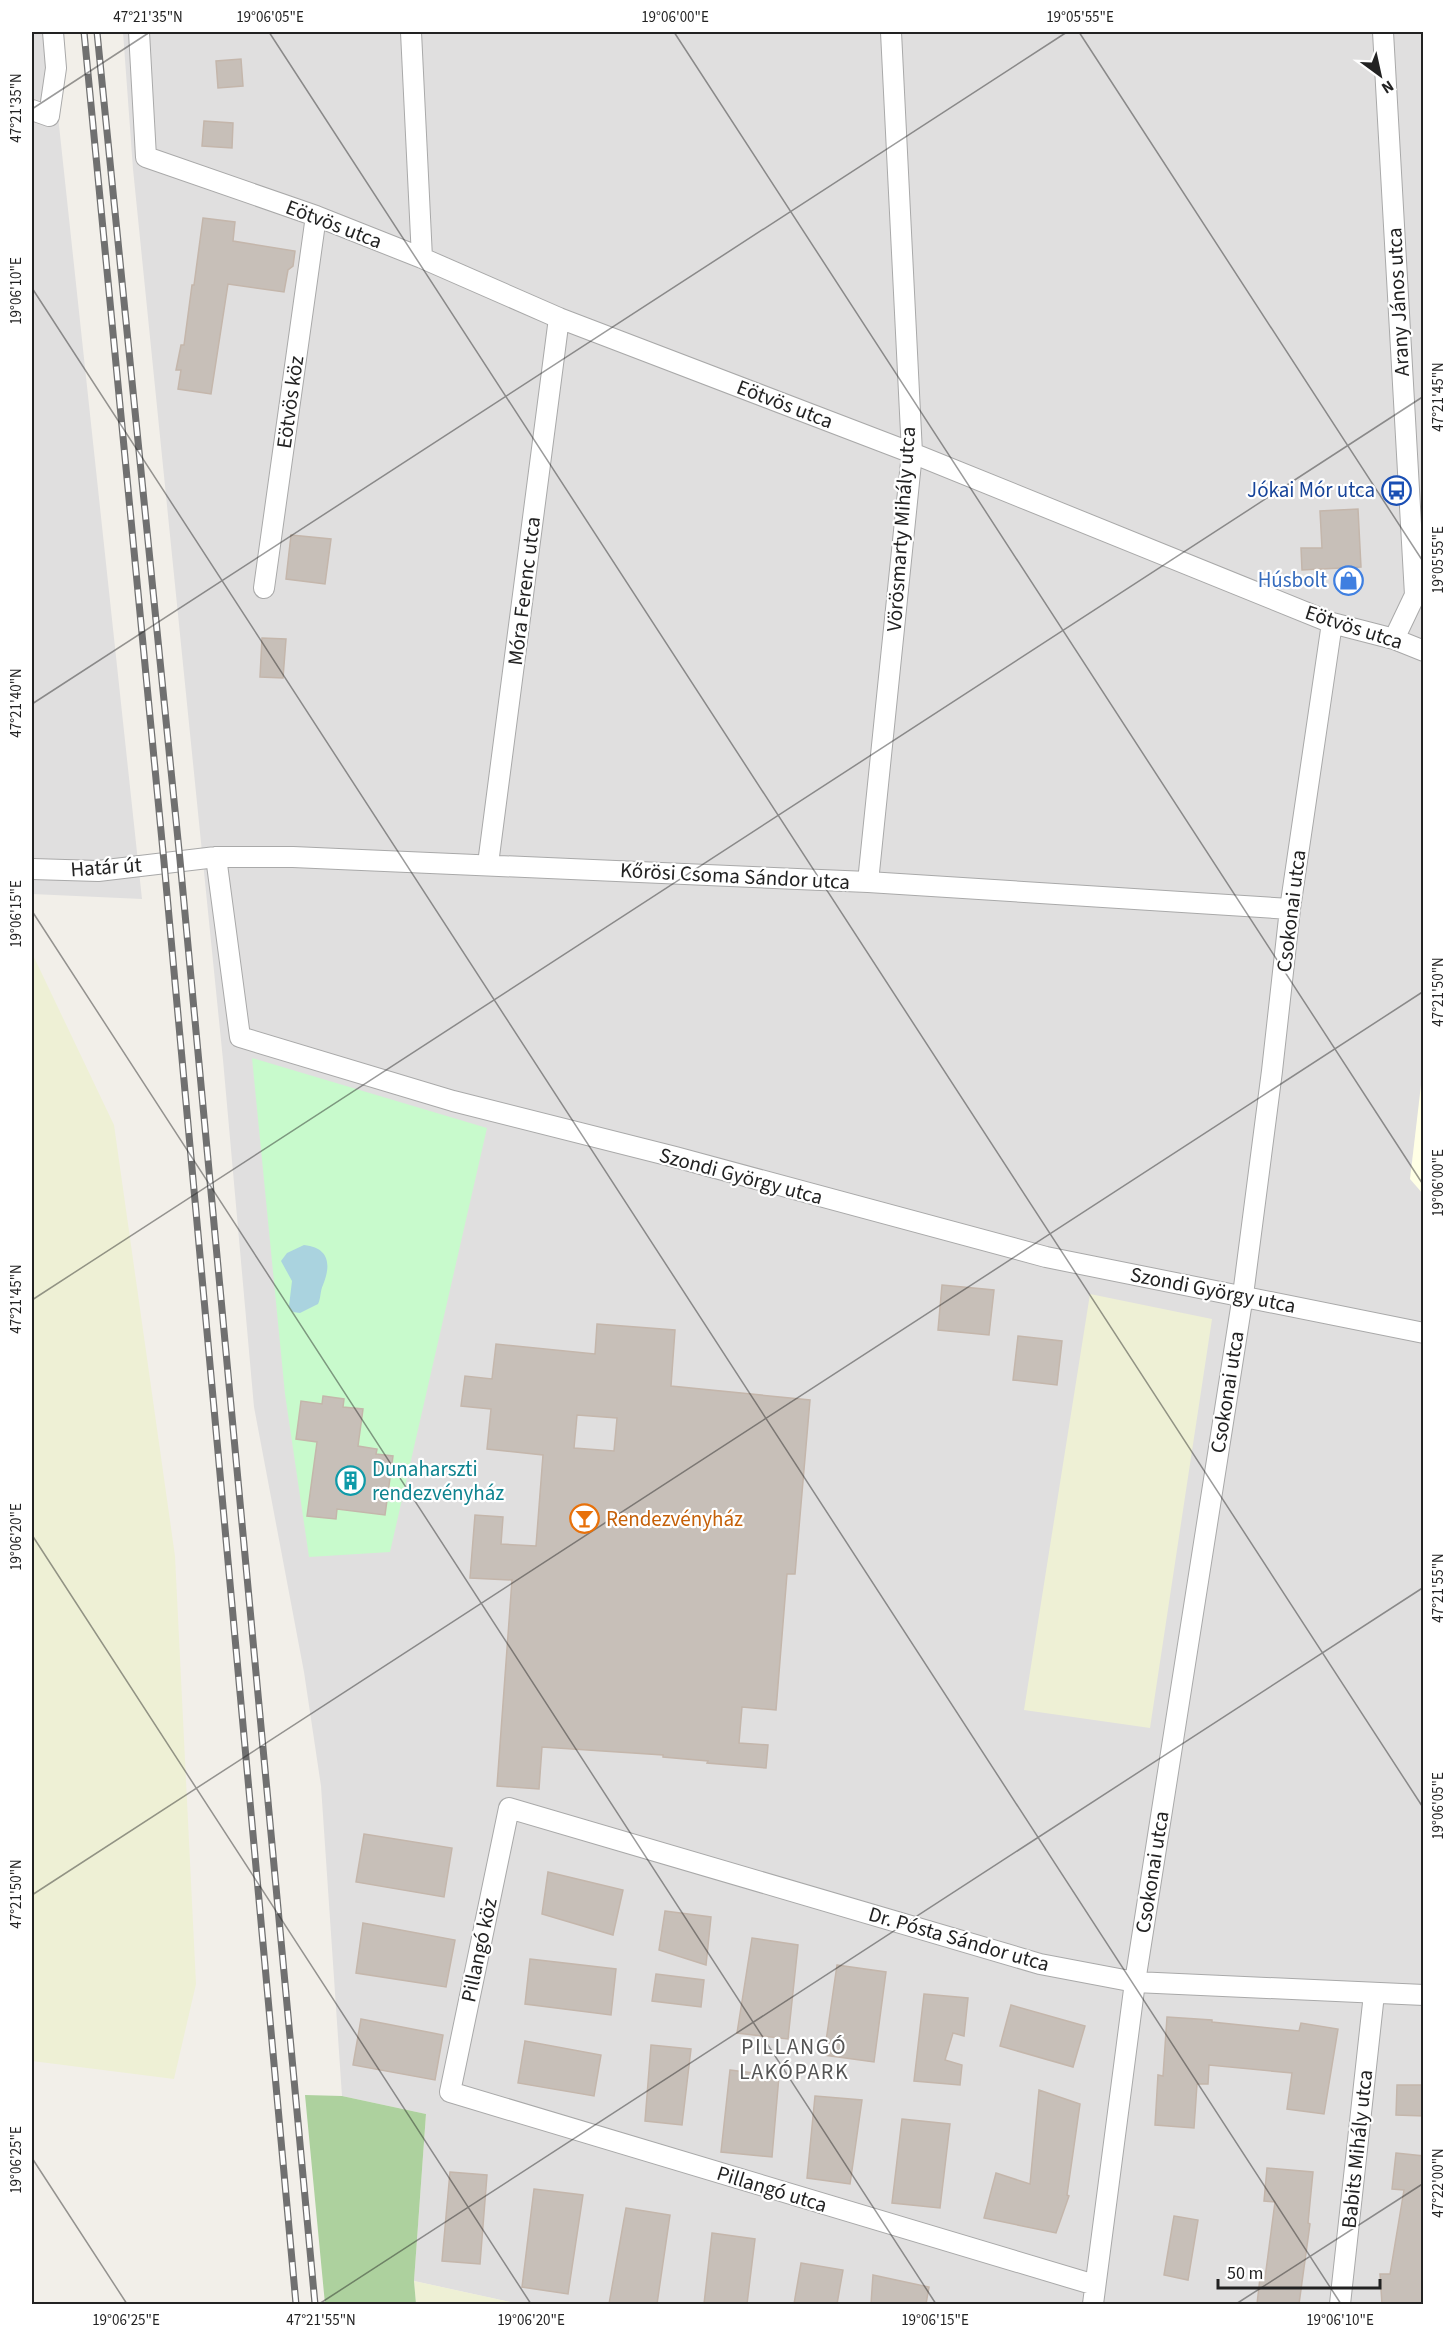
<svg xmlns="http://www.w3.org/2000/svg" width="1455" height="2336" viewBox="0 0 1455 2336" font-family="'Source Sans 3',sans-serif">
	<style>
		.residential { fill: #e0dfdf }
		.education { fill: #ffffe5 }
		.farmland { fill: #eef0d5 }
		.forest { fill: #add19e }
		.park { fill: #c8facc }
		.water { fill: #aad3df }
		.building { fill: #c7bfb8; stroke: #c4b6ab; stroke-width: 1.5; fill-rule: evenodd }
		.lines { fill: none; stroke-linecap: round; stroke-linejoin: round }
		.minor-casing { stroke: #a9a9a9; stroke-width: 22 }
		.minor { stroke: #fff; stroke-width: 20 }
		.rail-casing { stroke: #707070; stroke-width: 7 }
		.rail { stroke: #fff; stroke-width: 4.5; stroke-dasharray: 14; stroke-linecap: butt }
		.ticks { fill: none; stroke: #222; stroke-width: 1.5; stroke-opacity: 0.45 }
		.labels { text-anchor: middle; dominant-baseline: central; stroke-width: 4.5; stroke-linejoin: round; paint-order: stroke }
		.street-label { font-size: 21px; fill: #222; stroke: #fff }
		.transit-label { font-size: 21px; fill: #164399; stroke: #fff; text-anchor: end }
		.shop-label { font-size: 21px; fill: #366cbe; stroke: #fff; text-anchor: end }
		.culture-label { font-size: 21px; fill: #0d838f; stroke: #fff; text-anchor: start }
		.food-label { font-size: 21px; fill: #c56008; stroke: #fff; text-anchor: start }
		.neighbourhood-label { font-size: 22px; letter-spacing: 1.5px; fill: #555; stroke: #fff }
		.neatline { fill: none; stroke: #222; stroke-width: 2 }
		.ticks-label { font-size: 15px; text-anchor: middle; fill: #222 }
	</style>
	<rect width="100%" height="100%" fill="#f2efe9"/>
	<path class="residential" d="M32,32H49L142,899L32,894Z
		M123,32H1423V2304H519L414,2281L426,2114L342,2096L321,1786L304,1672L254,1407L223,1060L133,169Z"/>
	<path class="education" d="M1423,1068V1194L1410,1179Z"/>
	<path class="farmland" d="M32,953L114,1125L175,1556L196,1984L174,2079L32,2061Z
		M1090,1294L1212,1319L1150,1728L1024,1710Z
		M414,2281L519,2304H416Z"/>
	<path class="forest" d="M305,2095L342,2096L426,2114L414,2281L416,2304H325Z"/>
	<path class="park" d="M252,1058L487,1128L390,1552L309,1557L285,1394Z"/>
	<path class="water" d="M304,1245C330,1248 331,1265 323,1285C320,1291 321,1298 318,1304L300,1313L293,1312L289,1306L292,1281L281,1261L287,1253Z"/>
	<path class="building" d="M241,59L243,86L218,88L216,61Z
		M204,121L233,123L232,148L202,146Z
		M203,218L235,222L233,241L295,251L293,266L288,270L284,292L228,284L211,394L178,389L181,370H176L181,345H184L192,285H194Z
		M1358,509L1361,567L1302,570L1301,548H1322L1320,511Z
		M291,535L331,539L325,584L286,579Z
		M262,638L286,639L283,678L260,677Z
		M942,1285L994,1290L989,1335L938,1330Z
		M597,1324L675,1330L671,1386L810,1400L795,1574H787L776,1710L742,1707L739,1743L768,1745L766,1768L707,1763L708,1761L663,1757V1755L542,1747L539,1789L497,1786L512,1580L470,1578L475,1515L503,1517L501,1544L536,1546L543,1455L487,1449L491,1409L461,1406L465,1376L492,1379L496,1344L595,1354ZM577,1415L617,1418L614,1451L574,1448Z
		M1018,1336L1062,1341L1057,1385L1013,1380Z
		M323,1396L344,1399L343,1407L363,1409L358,1446L377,1449L376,1454L393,1456L385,1515L337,1509L336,1519L307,1516L317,1442L296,1439L301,1401L322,1404Z
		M364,1834L452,1848L444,1897L356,1882Z
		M548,1872L623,1890L613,1935L542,1914Z
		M665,1911L711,1917L706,1965L659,1950Z
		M363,1923L455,1940L446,1987L356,1973Z
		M752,1938L798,1945L788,2039L737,2033Z
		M530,1959L616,1969L611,2015L525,2004Z
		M837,1965L886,1972L874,2062L824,2055Z
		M656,1974L704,1980L701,2007L652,2001Z
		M924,1994L968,1998L964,2036L953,2033L945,2060L962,2065L960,2085L914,2081Z
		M1011,2005L1085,2026L1073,2067L1000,2046Z
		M1167,2017L1212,2020V2022L1299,2031L1301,2023L1338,2029L1324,2114L1287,2109L1292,2073L1209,2065L1208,2084H1197L1194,2128L1155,2125L1158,2075L1163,2076Z
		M361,2019L443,2035L435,2080L353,2065Z
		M525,2041L601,2055L594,2096L518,2083Z
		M651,2045L691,2049L682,2125L645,2121Z
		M730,2070L779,2076L772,2157L721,2152Z
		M1397,2085H1424V2116L1396,2115Z
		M1039,2090L1080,2104L1067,2195L1069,2196L1056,2233L984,2218L996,2173L1030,2184Z
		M815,2096L862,2100L850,2184L807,2178Z
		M902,2119L950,2124L940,2208L892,2203Z
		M1396,2153L1424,2156V2304H1382L1380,2274H1390L1404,2190L1392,2189Z
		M1267,2168L1313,2172L1308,2223L1310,2224L1299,2304H1257L1260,2278H1265L1275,2202L1264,2201Z
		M450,2172L487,2175L480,2264L442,2261Z
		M534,2189L583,2195L568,2294L522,2287Z
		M626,2208L670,2215L657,2304H609Z
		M1174,2216L1198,2220L1188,2280L1164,2275Z
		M712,2233L755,2239L747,2304H704Z
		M801,2263L843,2270L837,2304H794Z
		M873,2275L929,2287L926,2304H871Z"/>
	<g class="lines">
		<defs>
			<path id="minor" d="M139,32L146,157L316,216L422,258L559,318L912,453L1332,623L1394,639L1424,651
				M411,32L422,258
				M1383,32L1415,595L1394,639
				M32,110L49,116L56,68L53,32
				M264,588L316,216
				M216,857L240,1037L453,1101L675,1157L1046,1257L1424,1333
				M488,864L559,318
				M32,869L98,871L216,857H293L868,882L1290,909
				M868,882L912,453L891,32
				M1095,2285L450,2092L509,1808L1040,1964L1135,1982L1424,1995
				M1093,2304L1135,1982L1243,1295L1272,1071L1290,909L1332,623
				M1340,2304L1374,1994"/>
		</defs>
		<use href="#minor" class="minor-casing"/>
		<use href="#minor" class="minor"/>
		<defs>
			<path id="rail" d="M84,32L164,862L296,2304
				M97,32L180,860L315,2304"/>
		</defs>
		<use href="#rail" class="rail-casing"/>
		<use href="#rail" class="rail"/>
	</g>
	<path class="ticks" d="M269,32L1424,1809M674,32L1424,1186M1079,32L1424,563M32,109L150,32M32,288L1341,2304M32,704L1067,32M32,911L936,2304M32,1300L1424,396M32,1535L531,2304M32,1895L1424,991M32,2158L127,2304M319,2304L1424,1587M1236,2304L1424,2183"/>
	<defs>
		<symbol id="bus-ring" viewBox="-11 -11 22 22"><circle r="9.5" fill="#fff" stroke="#1a4fb4" stroke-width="1.5"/><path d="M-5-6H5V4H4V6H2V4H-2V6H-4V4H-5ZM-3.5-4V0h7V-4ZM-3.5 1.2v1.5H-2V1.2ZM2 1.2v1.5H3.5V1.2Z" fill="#1a4fb4"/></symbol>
		<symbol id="shop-ring" viewBox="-11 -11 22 22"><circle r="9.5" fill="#fff" stroke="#3f7fe0" stroke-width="1.5"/><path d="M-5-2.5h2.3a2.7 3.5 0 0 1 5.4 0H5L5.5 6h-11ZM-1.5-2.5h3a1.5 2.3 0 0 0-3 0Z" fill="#3f7fe0"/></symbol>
		<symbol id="building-ring" viewBox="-11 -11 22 22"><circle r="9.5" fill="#fff" stroke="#0f9aa8" stroke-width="1.5"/><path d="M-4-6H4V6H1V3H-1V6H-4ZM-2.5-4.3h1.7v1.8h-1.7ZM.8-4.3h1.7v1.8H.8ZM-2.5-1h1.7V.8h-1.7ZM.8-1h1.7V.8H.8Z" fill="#0f9aa8"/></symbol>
		<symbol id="bar-ring" viewBox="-11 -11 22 22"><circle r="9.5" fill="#fff" stroke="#e8710a" stroke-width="1.5"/><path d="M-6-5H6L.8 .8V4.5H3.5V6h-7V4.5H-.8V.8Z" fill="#e8710a"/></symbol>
	</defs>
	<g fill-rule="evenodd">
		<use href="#bus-ring" x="1380" y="474" width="33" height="33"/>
		<use href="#shop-ring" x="1332" y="564" width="33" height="33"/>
		<use href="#building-ring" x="334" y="1464" width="33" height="33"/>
		<use href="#bar-ring" x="568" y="1502" width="33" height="33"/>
	</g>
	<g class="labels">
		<g class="street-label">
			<text transform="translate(334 224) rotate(21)">Eötvös utca</text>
			<text transform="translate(1398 302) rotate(-93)">Arany János utca</text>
			<text transform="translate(290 402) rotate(-82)">Eötvös köz</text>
			<text transform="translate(785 404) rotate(21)">Eötvös utca</text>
			<text transform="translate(901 529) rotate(-86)">Vörösmarty Mihály utca</text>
			<text transform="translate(524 591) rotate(-83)">Móra Ferenc utca</text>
			<text transform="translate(1354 627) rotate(18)">Eötvös utca</text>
			<text transform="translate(106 867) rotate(-4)">Határ út</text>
			<text transform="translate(735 876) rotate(3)">Kőrösi Csoma Sándor utca</text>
			<text transform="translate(1291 911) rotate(-83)">Csokonai utca</text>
			<text transform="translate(741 1176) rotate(15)">Szondi György utca</text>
			<text transform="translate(1213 1290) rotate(11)">Szondi György utca</text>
			<text transform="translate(1227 1392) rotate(-81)">Csokonai utca</text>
			<text transform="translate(1152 1872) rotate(-81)">Csokonai utca</text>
			<text transform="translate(959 1939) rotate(16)">Dr. Pósta Sándor utca</text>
			<text transform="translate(479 1950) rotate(-78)">Pillangó köz</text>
			<text transform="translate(1357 2149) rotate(-84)">Babits Mihály utca</text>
			<text transform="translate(772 2189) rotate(17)">Pillangó utca</text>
		</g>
		<g class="transit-label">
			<text x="1375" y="490">Jókai Mór utca</text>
		</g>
		<g class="shop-label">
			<text x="1327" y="580">Húsbolt</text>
		</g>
		<g class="culture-label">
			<text x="372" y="1469">Dunaharszti<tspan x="372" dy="24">rendezvényház</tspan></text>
		</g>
		<g class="food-label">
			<text x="606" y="1519">Rendezvényház</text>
		</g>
		<g class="neighbourhood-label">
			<text x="794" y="2047">PILLANGÓ<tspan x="794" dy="25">LAKÓPARK</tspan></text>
		</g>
	</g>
	<rect width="1455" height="2336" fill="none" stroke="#ffffff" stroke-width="66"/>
	<g transform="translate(1380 75) rotate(147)" stroke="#ffffff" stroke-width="4.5" paint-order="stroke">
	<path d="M0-4.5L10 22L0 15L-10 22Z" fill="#222222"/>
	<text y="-9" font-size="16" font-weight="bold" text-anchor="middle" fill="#222222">N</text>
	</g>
	<path d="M1218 2279v9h162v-9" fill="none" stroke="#222222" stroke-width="3"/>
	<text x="1227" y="2279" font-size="18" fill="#222222" stroke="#ffffff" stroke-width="4.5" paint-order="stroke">50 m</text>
	<rect x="33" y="33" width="1389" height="2270" class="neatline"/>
	<g class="ticks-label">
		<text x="148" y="22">47°21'35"N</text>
		<text x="270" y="22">19°06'05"E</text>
		<text x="675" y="22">19°06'00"E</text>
		<text x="1080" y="22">19°05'55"E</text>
		<text transform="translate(16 108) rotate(-90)" y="5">47°21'35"N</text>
		<text transform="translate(16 291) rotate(-90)" y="5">19°06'10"E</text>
		<text transform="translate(1438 397) rotate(-90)" y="5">47°21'45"N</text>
		<text transform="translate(1438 560) rotate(-90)" y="5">19°05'55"E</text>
		<text transform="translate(16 703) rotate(-90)" y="5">47°21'40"N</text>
		<text transform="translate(16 914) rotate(-90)" y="5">19°06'15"E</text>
		<text transform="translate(1438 992) rotate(-90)" y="5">47°21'50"N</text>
		<text transform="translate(1438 1183) rotate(-90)" y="5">19°06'00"E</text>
		<text transform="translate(16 1299) rotate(-90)" y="5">47°21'45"N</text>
		<text transform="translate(16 1537) rotate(-90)" y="5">19°06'20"E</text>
		<text transform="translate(1438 1588) rotate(-90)" y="5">47°21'55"N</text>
		<text transform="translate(1438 1806) rotate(-90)" y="5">19°06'05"E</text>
		<text transform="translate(16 1894) rotate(-90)" y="5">47°21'50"N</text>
		<text transform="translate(16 2160) rotate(-90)" y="5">19°06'25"E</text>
		<text transform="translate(1438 2183) rotate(-90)" y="5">47°22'00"N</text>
		<text x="126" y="2325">19°06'25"E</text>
		<text x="321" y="2325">47°21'55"N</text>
		<text x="531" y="2325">19°06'20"E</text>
		<text x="935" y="2325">19°06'15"E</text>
		<text x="1340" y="2325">19°06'10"E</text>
	</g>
</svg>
